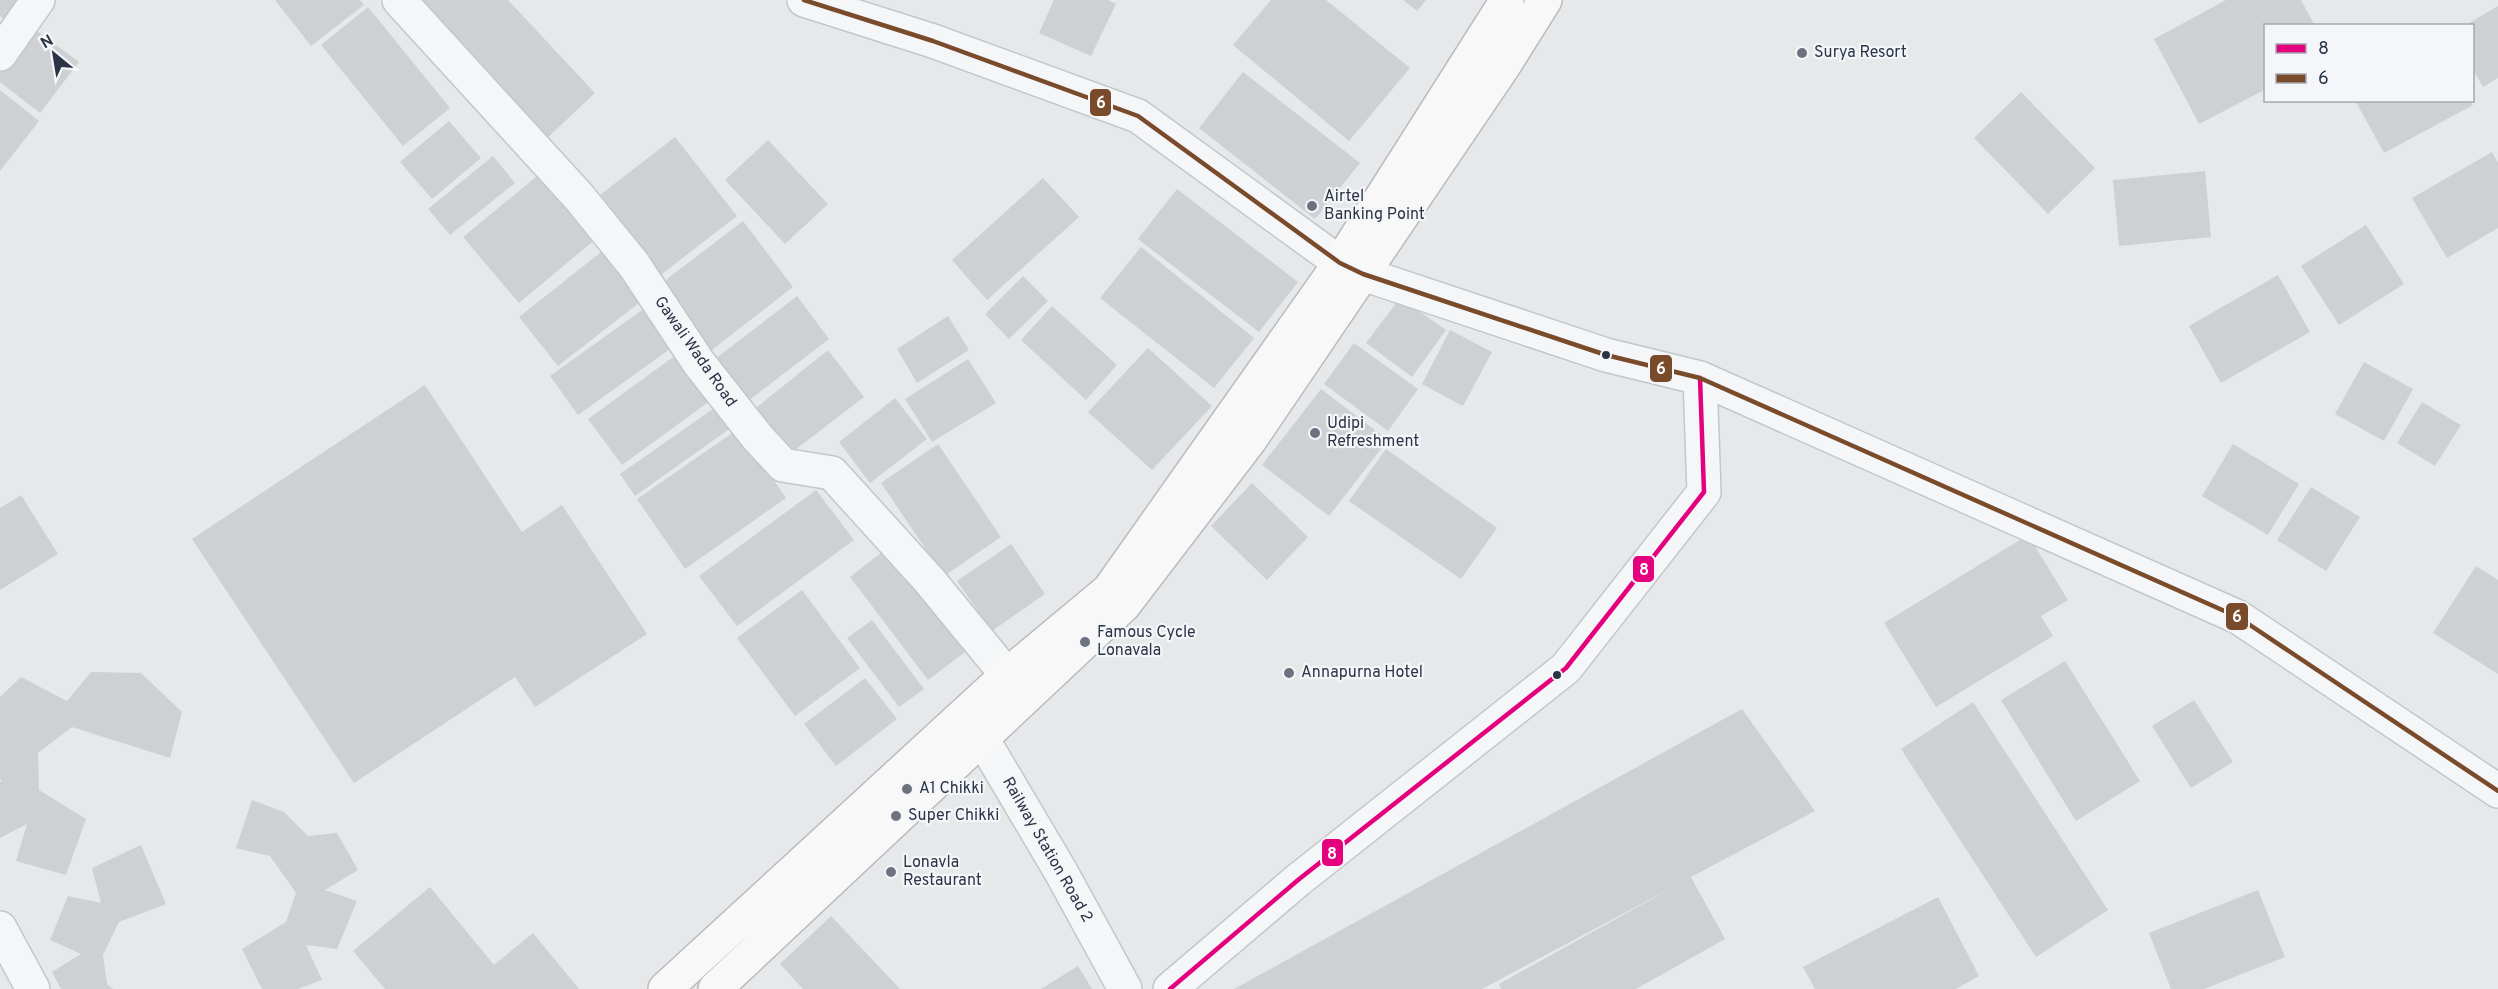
<svg xmlns="http://www.w3.org/2000/svg" width="2498" height="989" viewBox="0 0 2498 989" font-family="Overpass,sans-serif">
	<style>
		.building { fill: #ced0d3 }
		.lines { fill: none; stroke-linecap: round; stroke-linejoin: round }
		.minor-casing { stroke: #c4c6c8; stroke-width: 36 }
		.highway-casing { stroke: #b8bbbf; stroke-width: 36 }
		.minor { stroke: #f5f6f7; stroke-width: 33 }
		.highway { stroke: #f8f8f8; stroke-width: 33 }
		.bus-1-casing { stroke: #f4f6f9; stroke-width: 9 }
		.bus-2-casing { stroke: #f4f6f9; stroke-width: 9 }
		.bus-1 { stroke: #e5007d; stroke-width: 4.5 }
		.bus-2 { stroke: #7a4b2a; stroke-width: 4.5 }
		.poi-dot { fill: #6c737f; stroke: #f4f6f9; stroke-width: 2 }
		.bus-dot { fill: #2b3445; stroke: #f4f6f9; stroke-width: 2 }
		.labels { text-anchor: middle; dominant-baseline: central; stroke-width: 4.5; stroke-linejoin: round; paint-order: stroke }
		.poi-label { font-size: 16px; fill: #2b3445; stroke: #f4f6f9; text-anchor: start }
		.street-label { font-size: 16px; fill: #2b3445; stroke: #f4f6f9 }
		.line-badge { stroke: #f4f6f9; stroke-width: 2 }
		.badge-label { font-size: 16px; text-anchor: middle; font-weight: bold; fill: #fff }
	</style>
	<rect width="100%" height="100%" fill="#e6e8ea"/>
	<path class="building" d="M0,0H22L6,21L0,16Z
		M275,0H360L364,5L311,46Z
		M412,0H508L595,93L544,141Z
		M1054,0H1108L1116,4L1091,56L1039,33Z
		M1271,0H1326L1410,68L1349,141L1233,45Z
		M1403,0H1426L1417,11Z
		M2226,0H2301L2315,26H2266V89L2199,124L2154,39Z
		M2498,6V78L2483,87L2472,68V26H2464Z
		M368,7L450,108L403,146L321,45Z
		M33,28L79,62L40,113L0,82V71Z
		M1243,72L1360,163L1315,219L1199,128Z
		M0,90L39,121L0,171Z
		M2021,92L2095,168L2048,214L1974,138Z
		M2355,100H2470L2473,105L2384,153Z
		M449,121L481,158L432,199L400,162Z
		M675,137L737,216L649,284L587,205Z
		M768,140L828,204L785,244L725,180Z
		M2492,152L2498,163V228L2447,258L2412,198Z
		M493,156L515,183L450,235L428,209Z
		M2205,171L2211,237L2119,246L2113,180Z
		M542,172L597,238L519,303L463,237Z
		M1043,178L1079,217L987,300L952,260Z
		M1177,189L1298,282L1259,332L1138,239Z
		M743,221L793,287L704,356L654,289Z
		M2366,225L2404,284L2339,325L2301,266Z
		M1141,247L1254,338L1214,388L1100,298Z
		M605,249L644,299L558,366L519,317Z
		M2278,275L2310,332L2221,383L2189,326Z
		M1023,276L1048,301L1009,339L985,314Z
		M797,296L829,339L739,408L706,366Z
		M1400,298L1446,330L1412,377L1366,343Z
		M649,305L677,344L578,415L550,376Z
		M1052,306L1117,365L1086,400L1021,340Z
		M948,316L969,350L917,383L897,349Z
		M1450,330L1492,352L1463,406L1422,384Z
		M1354,343L1418,389L1388,431L1324,384Z
		M1148,348L1212,406L1152,470L1088,412Z
		M828,350L864,397L783,459L746,416Z
		M680,352L714,398L622,465L588,419Z
		M968,359L996,403L932,442L905,399Z
		M2364,362L2413,389L2384,441L2335,414Z
		M425,385L522,532L562,505L647,634L535,707L515,677L354,783L192,539Z
		M1321,389L1388,440L1329,516L1262,465Z
		M895,398L927,439L870,483L839,442Z
		M2422,402L2461,425L2435,466L2397,443Z
		M720,404L735,425L635,496L620,474Z
		M738,429L786,498L685,569L637,499Z
		M938,444L1001,537L944,576L881,483Z
		M2233,444L2299,484L2268,535L2202,496Z
		M1386,449L1497,528L1461,579L1349,501Z
		M1252,483L1308,537L1267,580L1211,526Z
		M2311,487L2360,517L2326,571L2277,540Z
		M816,490L854,540L737,626L699,576Z
		M21,495L58,554L0,590V508Z
		M2028,535L2068,600L2041,616L2053,636L1936,707L1884,623Z
		M1011,544L1045,594L992,631L957,581Z
		M886,549L965,652L928,680L850,577Z
		M2476,566L2498,580V674L2433,633Z
		M802,590L860,668L795,716L737,638Z
		M872,620L924,689L899,707L847,638Z
		M2065,661L2140,781L2076,821L2001,700Z
		M91,672L141,673L182,712L170,758L72,727L38,753L39,790L86,819L66,875L16,861L27,824L0,838V782L2,781L0,779V697L21,677L67,701Z
		M865,678L897,719L836,766L804,724Z
		M2194,700L2233,762L2191,788L2152,726Z
		M1973,702L2108,910L2036,957L1901,749Z
		M1742,709L1815,811L1691,877L1725,939L1636,989H1501L1499,984L1679,884L1482,989H1234Z
		M252,800L284,812L308,836L337,833L358,870L325,890L357,901L337,949L306,945L322,980L298,989H262L242,949L286,922L296,893L270,856L236,848Z
		M141,845L166,904L119,922L103,955L107,984L113,989H61L52,972L81,954L50,940L68,896L101,903L92,868Z
		M430,887L494,965L533,933L579,989H385L353,951Z
		M2258,890L2285,957L2204,989H2171L2149,933Z
		M1938,897L1979,976L1956,989H1815L1803,967Z
		M831,916L900,989H803L780,964Z
		M1078,966L1092,989H1041Z"/>
	<g class="lines">
		<defs>
			<path id="minor" d="M399,0L579,197L634,265L699,363L758,438L783,465L832,473L929,580L1007,675
				M804,0L933,41L1138,116L1340,263L1363,274L1606,355L1700,378L2238,617L2498,791
				M0,54L38,0
				M967,713L1061,872L1125,989
				M0,928L33,989
				M1170,989L1298,880L1566,668L1704,492L1700,378"/>
			<path id="highway" d="M665,989L1007,675L1109,590L1340,263L1507,0
				M715,989L1124,605L1250,440L1503,67L1545,0"/>
		</defs>
		<use href="#minor" class="minor-casing"/>
		<use href="#highway" class="highway-casing"/>
		<use href="#minor" class="minor"/>
		<use href="#highway" class="highway"/>
		<defs>
			<path id="bus-1" d="M1170,989L1298,880L1566,668L1704,492L1700,378"/>
			<path id="bus-2" d="M804,0L933,41L1138,116L1340,263L1363,274L1606,355L1700,378L2238,617L2498,791"/>
		</defs>
		<use href="#bus-1" class="bus-1-casing"/>
		<use href="#bus-2" class="bus-2-casing"/>
		<use href="#bus-1" class="bus-1"/>
		<use href="#bus-2" class="bus-2"/>
	</g>
	<g class="poi-dot">
		<circle cx="1802" cy="53" r="6"/>
		<circle cx="1312" cy="206" r="6"/>
		<circle cx="1315" cy="433" r="6"/>
		<circle cx="1085" cy="642" r="6"/>
		<circle cx="1289" cy="673" r="6"/>
		<circle cx="907" cy="789" r="6"/>
		<circle cx="896" cy="816" r="6"/>
		<circle cx="891" cy="872" r="6"/>
	</g>
	<g class="bus-dot">
		<circle cx="1606" cy="355" r="5"/>
		<circle cx="1557" cy="675" r="5"/>
	</g>
	<g class="labels">
		<g class="poi-label">
			<text x="1814" y="53">Surya Resort</text>
			<text x="1324" y="197">Airtel<tspan x="1324" dy="18">Banking Point</tspan></text>
			<text x="1327" y="424">Udipi<tspan x="1327" dy="18">Refreshment</tspan></text>
			<text x="1097" y="633">Famous Cycle<tspan x="1097" dy="18">Lonavala</tspan></text>
			<text x="1301" y="673">Annapurna Hotel</text>
			<text x="919" y="789">A1 Chikki</text>
			<text x="908" y="816">Super Chikki</text>
			<text x="903" y="863">Lonavla<tspan x="903" dy="18">Restaurant</tspan></text>
		</g>
		<g class="street-label">
			<text transform="translate(695 352) rotate(55)">Gawali Wada Road</text>
			<text transform="translate(1047 850) rotate(60)">Railway Station Road 2</text>
		</g>
	</g>
	<g class="line-badge">
		<rect x="1089" y="88" width="23" height="29" rx="6" fill="#7a4b2a"/>
		<rect x="1649" y="354" width="24" height="29" rx="6" fill="#7a4b2a"/>
		<rect x="1632" y="555" width="23" height="28" rx="6" fill="#e5007d"/>
		<rect x="2225" y="602" width="24" height="29" rx="6" fill="#7a4b2a"/>
		<rect x="1321" y="838" width="23" height="29" rx="6" fill="#e5007d"/>
	</g>
	<g class="badge-label">
		<text x="1101" y="108">6</text>
		<text x="1661" y="374">6</text>
		<text x="1644" y="575">8</text>
		<text x="2237" y="622">6</text>
		<text x="1332" y="859">8</text>
	</g>
	<rect x="2264" y="24" width="210" height="78" fill="#f4f6f9" stroke="#a4a8b1" stroke-width="1.5"/>
	<rect x="2276" y="44" width="30" height="9" fill="#e5007d" stroke="#a4a8b1" stroke-width="1.5"/>
	<text x="2318" y="54" font-size="18" fill="#2b3445">8</text>
	<rect x="2276" y="74" width="30" height="9" fill="#7a4b2a" stroke="#a4a8b1" stroke-width="1.5"/>
	<text x="2318" y="84" font-size="18" fill="#2b3445">6</text>
	<g transform="translate(54 54) rotate(330)" stroke="#f4f6f9" stroke-width="4.5" paint-order="stroke">
	<path d="M0-4.5L10 22L0 15L-10 22Z" fill="#2b3445"/>
	<text y="-9" font-size="16" font-weight="bold" text-anchor="middle" fill="#2b3445">N</text>
	</g>
</svg>
